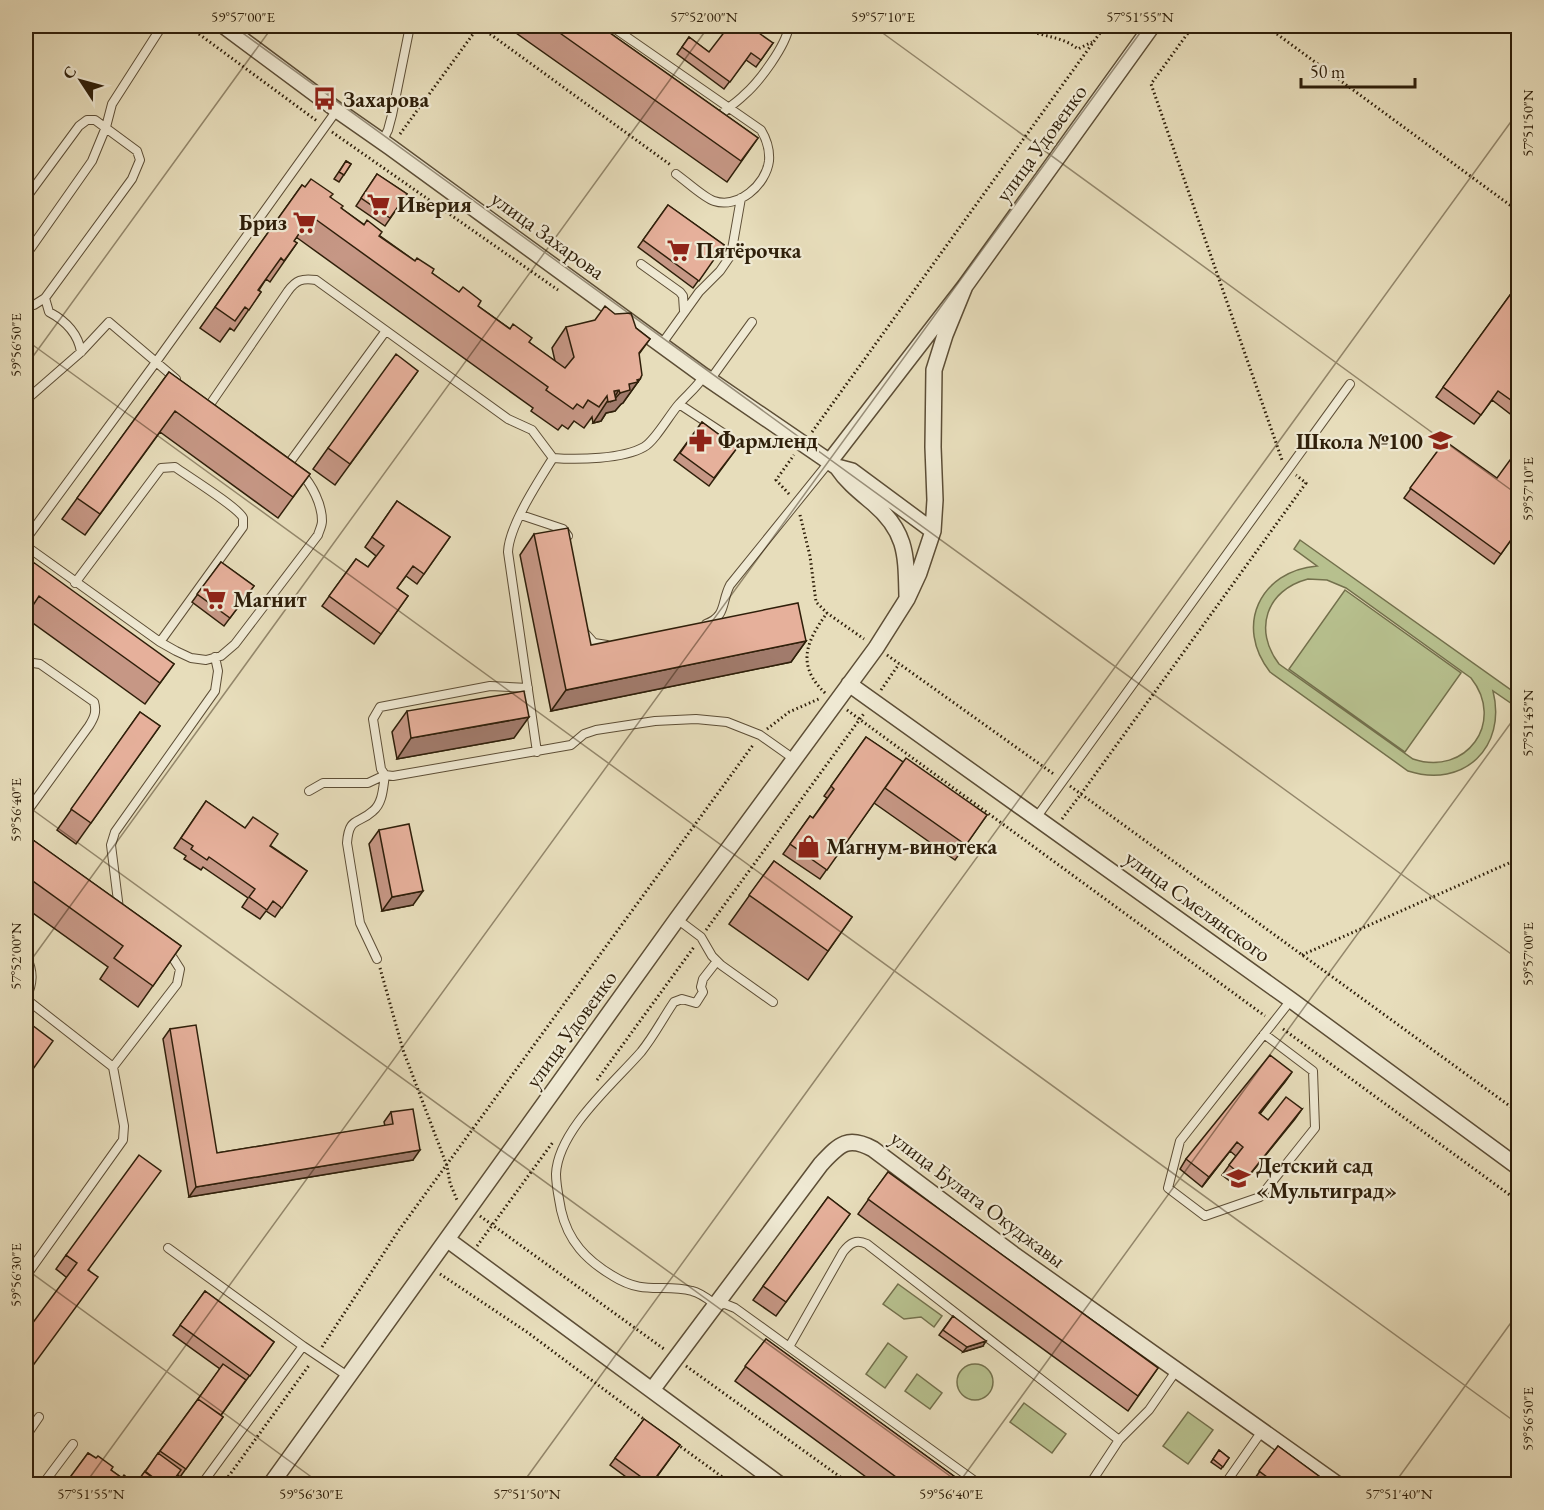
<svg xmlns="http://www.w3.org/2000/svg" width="1544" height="1510" viewBox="0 0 1544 1510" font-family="'EB Garamond',serif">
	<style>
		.green { fill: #b7c08e; stroke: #73704c; stroke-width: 1.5; fill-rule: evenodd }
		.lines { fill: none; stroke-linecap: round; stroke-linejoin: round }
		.lane-casing { stroke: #5d4e36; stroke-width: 10 }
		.street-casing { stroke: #5d4e36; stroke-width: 18 }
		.path { stroke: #2f1f0a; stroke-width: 3; stroke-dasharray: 1.5 3; stroke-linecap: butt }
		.lane { stroke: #efe9d3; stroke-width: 8 }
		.street { stroke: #efe9d3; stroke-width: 15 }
		.wall { fill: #c69785; stroke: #2f1f0a; stroke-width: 1.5 }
		.shaded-wall { fill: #a17b6c; stroke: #2f1f0a; stroke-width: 1.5 }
		.building { fill: #e6b09b; stroke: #2f1f0a; stroke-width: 1.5 }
		.ticks { fill: none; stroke: #2f1f0a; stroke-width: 1.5; stroke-opacity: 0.45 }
		.labels { text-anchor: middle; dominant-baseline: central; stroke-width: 4.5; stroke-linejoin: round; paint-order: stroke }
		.poi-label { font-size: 22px; font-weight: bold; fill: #2f1f0a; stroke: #efe9d3; text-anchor: start }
		.street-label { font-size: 22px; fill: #2f1f0a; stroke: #efe9d3 }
		.neatline { fill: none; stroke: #2f1f0a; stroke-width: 2 }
		.ticks-label { font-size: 15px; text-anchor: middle; fill: #2f1f0a }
	</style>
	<rect width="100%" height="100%" fill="#e7ddbb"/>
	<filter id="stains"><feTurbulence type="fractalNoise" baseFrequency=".00333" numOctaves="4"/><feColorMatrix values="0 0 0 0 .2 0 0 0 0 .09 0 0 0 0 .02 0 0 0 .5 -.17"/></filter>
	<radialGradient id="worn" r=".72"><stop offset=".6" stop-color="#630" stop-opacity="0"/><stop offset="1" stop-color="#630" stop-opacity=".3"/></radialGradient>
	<path class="green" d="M1300,540L1518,695V701L1515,706L1493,691C1507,747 1464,789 1408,771L1270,672C1234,626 1260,571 1317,566L1294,549ZM1308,579L1327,580L1346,588L1471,678C1506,722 1466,777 1413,759L1279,664C1253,630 1266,590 1308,579Z
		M1345,590L1461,673L1405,752L1289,669Z
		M898,1284L942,1316L934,1327L921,1317L904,1319L883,1304Z
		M888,1343L907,1357L885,1388L866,1374Z
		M957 1382a18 18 0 1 1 36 0a18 18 0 1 1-36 0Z
		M917,1374L942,1393L930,1409L905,1391Z
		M1024,1403L1066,1434L1052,1453L1010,1422Z
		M1188,1412L1213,1430L1188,1464L1163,1446Z"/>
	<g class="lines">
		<defs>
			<path id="lane" d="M611,26L761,130C767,140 770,149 769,161C766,185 738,209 714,201C704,198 686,181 676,174
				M716,120C724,110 735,104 744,95C759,82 786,46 789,26
				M382,142L388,130L392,115L410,26
				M26,198L79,126L87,120H95L137,151L140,160L132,179L45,298L34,305L26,303
				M26,255L92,161L106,127L112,104L162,26
				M641,264L680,292L683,296L684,311
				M45,298L49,312C66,321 78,333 81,352
				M661,345L699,292L720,271L731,255L741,198
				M710,380L752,322
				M26,400L81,352L109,322L176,379
				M679,404L726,435
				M209,406L288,291C296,280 302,278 316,280L508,419L532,430L553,458C538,482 509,526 508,552L537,752
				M553,458C578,460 623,459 644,447C655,441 670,414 679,404C688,394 697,387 704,376
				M290,462L385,332
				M521,515L563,529L568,536
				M26,539L156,362L337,110
				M26,546L160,642L176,651L191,658L206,660L221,656L235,644L318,535C319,531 322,526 322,521C322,504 312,485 301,473
				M75,583L161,468L175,467C186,475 239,508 243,518C243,519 243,527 243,527L160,642
				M706,624C727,616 721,602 730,585L830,461
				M585,633L594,643L607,645
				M26,662L40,664L94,702C97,712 94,718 89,726L26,813
				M528,688L490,686L380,707L373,719L381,769L385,775L393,776L571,745L584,734L596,730L655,721L696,719L727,722L760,735L794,759
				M309,791L323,783H368L385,775
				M1036,818L1350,384
				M119,909L111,845L115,832L215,691L218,671L215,657
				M677,919L701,937L712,956L721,965L773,1002
				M26,956C34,972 33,983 26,999
				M377,959L360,923L347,843C349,816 358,825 373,811C383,803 383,787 385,775
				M717,961L703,979L701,987L703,992L696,1003L682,999L674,1002C663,1018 654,1036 641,1052C614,1083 558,1130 556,1174C556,1186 559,1198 561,1210C568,1241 586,1260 613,1276C645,1296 662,1283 692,1291C701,1293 708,1299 716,1305L725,1304L735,1308L789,1347
				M1264,1034L1313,1071L1315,1128L1260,1197L1205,1216L1168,1188L1180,1141L1291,1000
				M113,1067L177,984L180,969L173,958L165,953
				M168,1248L303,1346
				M26,1276L123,1140L124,1126L113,1067L26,999
				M26,1436L39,1417
				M43,1484L73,1444
				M202,1484L303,1346L349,1377
				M979,1484L789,1347L843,1252C850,1243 856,1239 867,1244L1119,1440
				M1090,1484L1119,1440L1149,1410L1176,1371
				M1225,1484L1262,1431"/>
			<path id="street" d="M224,26L337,110L390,147L704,376L837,467C847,482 860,492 873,503C907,532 906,555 907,596
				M830,461L965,286L1152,26
				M837,467L852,471L933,531
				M849,684L1291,1000L1518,1167
				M448,1240L779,1484
				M652,1390L821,1164C839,1145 847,1135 873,1149L1013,1254L1337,1484
				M271,1484L677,919L876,648L907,599L919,573L933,531L935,500L933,447L934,370L945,335L965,286"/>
		</defs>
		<use href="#lane" class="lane-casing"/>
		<use href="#street" class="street-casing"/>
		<path class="path" d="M188,26L317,121
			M479,26L672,166
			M1021,26C1039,38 1059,34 1078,49L1092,42
			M1193,26L1151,84L1282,460
			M1266,26L1518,211
			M332,132L558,290
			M400,134L479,26
			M812,432L1105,26
			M789,494L776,480L794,455
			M800,515L810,556L816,602L827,613L864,639
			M887,655L1055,775
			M881,690L899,664
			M825,693C796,665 806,642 827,613
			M847,710L1265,1016
			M767,729L789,712L821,698
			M1070,786L1081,794L1306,483L1296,475
			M1062,819L1081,794L1518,1112
			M706,930L865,712
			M1302,955L1518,859
			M380,968L403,1050L447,1166L450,1183L457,1200
			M1283,1029L1518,1201
			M597,1080L694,947
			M480,1216L664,1349
			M477,1246L553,1142
			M440,1274L527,1332L645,1420
			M322,1347L399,1230L753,745
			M686,1366L850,1484
			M677,1444L732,1484
			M223,1484L310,1364"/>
		<use href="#lane" class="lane"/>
		<use href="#street" class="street"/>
	</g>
	<path class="wall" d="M506,26H600L758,138L727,182Z
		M689,37L709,52L773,43L756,67L746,60L724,89L677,54Z
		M346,161L351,164L339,182L334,179Z
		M377,174L407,194L385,226L356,206Z
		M302,185L305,187L330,197L341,208L555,361L552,348L566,327L636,328L650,339L639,354L640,379L625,400L623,403L621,404L615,411L606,413L601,421L593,423L592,417L584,428L574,421L568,429L562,425L558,430L531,411L533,408L296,237L294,241L297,243L270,282L266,279L259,290L261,292L234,331L230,328L220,342L200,328Z
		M668,205L724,245L693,288L638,247Z
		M1518,284V420L1492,400L1474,424L1436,397Z
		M418,371L335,485L313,469L328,448Z
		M169,372L310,474L278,518L160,432L85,535L62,519Z
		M702,422L737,448L709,486L674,460Z
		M1445,441L1518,530L1494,564L1404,498Z
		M397,501L450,537L417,584L406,576L397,588L408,596L374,644L322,606L356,559L368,567L376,556L365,547Z
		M534,534L591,645L806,641L791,662L551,711L520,555Z
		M221,562L254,586L224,626L192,602Z
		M26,572L174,664L145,704L26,618Z
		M407,711L514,738L397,759L392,732Z
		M140,712L160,726L76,844L57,830Z
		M866,737L903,762L987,815L955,860L874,803L820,879L783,854L810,816L813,818L827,798L824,796Z
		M206,801L307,871L275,917L266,911L260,919L242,907L248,898L203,867L201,870L184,859L186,856L174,848Z
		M379,830L413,905L382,911L369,844Z
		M26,835L181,946L138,1007L100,979L108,967L26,908Z
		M774,861L852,917L808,980L729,924Z
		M170,1029L217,1153L385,1126L384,1122L391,1112L413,1160L189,1197L163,1039Z
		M1292,1072L1260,1114L1268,1120L1302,1109L1239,1188L1222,1175L1236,1156L1230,1151L1202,1187L1180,1169L1186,1159Z
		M888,1172L1158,1368L1128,1411L858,1214Z
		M828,1197L850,1214L776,1316L753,1300Z
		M66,1255L89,1270L66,1277L56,1269Z
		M205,1291L274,1342L221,1415L223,1417L180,1477L178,1475L135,1485L220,1369L173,1335Z
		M953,1316L983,1346L963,1352L939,1335Z
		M766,1339L966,1485H877L735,1381Z
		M644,1419L680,1445L651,1485H637L610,1465Z
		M1278,1446L1331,1485H1250Z
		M1219,1450L1229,1458L1221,1469L1211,1462Z
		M88,1453L111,1470L132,1485H65Z"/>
	<path class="shaded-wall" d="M640,379L625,400L623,403L621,404L615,411L606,413L601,421L593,423L614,391L619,390L612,401L614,400L620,393L629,384Z
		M806,641L791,662L551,711L566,690Z
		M529,717L514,738L397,759L411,738Z
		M423,891L413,905L382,911L392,897Z
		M1292,1072L1285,1082L1252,1123L1259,1113Z
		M1302,1109L1295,1119L1239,1188L1246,1179Z
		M1237,1142L1202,1187L1209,1177Z
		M420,1150L413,1160L189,1197L196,1187Z
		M986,1341L983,1346L963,1352L967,1347Z"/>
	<path class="building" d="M550,26H600L758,138L741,161Z
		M729,26H749L773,43L761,60L751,53L730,82L682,47L689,37L709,52Z
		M346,161L351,164L344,175L339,172Z
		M377,174L407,194L390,218L361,198Z
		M311,179L333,194L330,197L343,206L341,208L364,225L367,220L382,232L379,236L415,261L417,258L434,269L432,273L459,292L463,287L481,301L478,306L510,329L513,324L532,338L529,342L565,368L574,357L566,327L595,320L605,306L615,314L631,313L636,328L650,339L639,353L642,375L640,379L637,380L638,382L629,384L630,390L620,393L619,390L614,391L616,400L608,402L607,396L599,407L588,400L583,408L577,404L573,409L546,390L548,387L311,216L294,241L297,243L284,261L281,258L258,290L261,292L249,310L245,307L235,321L215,307L302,185L305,187Z
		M668,205L724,245L699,281L643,240Z
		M1518,284V405L1498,391L1481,415L1443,387Z
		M396,354L418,371L350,464L328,448Z
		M169,372L310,474L293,497L175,411L100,514L77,498Z
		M702,422L737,448L714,478L680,453Z
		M1445,441L1497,478L1518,449V530L1501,554L1410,488Z
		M397,501L450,537L424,574L413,566L397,588L408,596L381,634L329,596L356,559L368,567L384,546L372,537Z
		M568,528L591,645L798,603L806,641L566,690L534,534Z
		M33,562L174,664L160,683L39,596L26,616V572Z
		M221,562L254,586L230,618L197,594Z
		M524,691L529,717L411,738L407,711Z
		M140,712L160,726L91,823L71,809Z
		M866,737L903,762L827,870L790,844L810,816L813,818L834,789L831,786Z
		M906,758L987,815L966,845L885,788Z
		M206,801L245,828L253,817L278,834L270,846L307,871L282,908L273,901L267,910L249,897L255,889L209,857L207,860L191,849L193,846L181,838Z
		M409,824L423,891L392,897L379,830Z
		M26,835L181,946L153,986L114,958L123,946L26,876Z
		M774,861L852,917L828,951L749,895Z
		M32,1025L53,1041L26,1079V1034Z
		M196,1025L217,1153L393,1124L391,1112L413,1109L420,1150L196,1187L170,1029Z
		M1270,1055L1292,1072L1259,1113L1268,1120L1286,1097L1302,1109L1246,1179L1229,1165L1243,1147L1237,1142L1209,1177L1186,1159Z
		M139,1155L161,1171L88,1270L98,1277L26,1375V1332L77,1263L66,1255Z
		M888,1172L1158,1368L1138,1396L868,1199Z
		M828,1197L850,1214L786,1302L763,1286Z
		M205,1291L274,1342L250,1376L180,1325Z
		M953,1316L986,1341L967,1347L943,1330Z
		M766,1339L966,1485H907L745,1366Z
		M223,1364L246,1380L221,1415L198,1399Z
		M198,1399L223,1417L186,1469L160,1451Z
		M644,1419L680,1445L651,1484L615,1458Z
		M1278,1446L1331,1485H1278L1259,1471Z
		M1219,1450L1229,1458L1223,1467L1213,1459Z
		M88,1453L96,1458L98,1456L113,1467L111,1470L122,1478L124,1475L130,1480L129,1482L132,1485H73L68,1480Z
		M158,1453L181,1470L170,1485H163L145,1472Z
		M145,1471L163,1485H135Z"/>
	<path class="ticks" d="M233,26L1518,959M873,26L1518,495M1513,26L1518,30M26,340L1518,1424M26,366L273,26M26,805L961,1484M26,967L709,26M26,1269L321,1484M85,1484L1145,26M522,1484L1518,112M958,1484L1518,713M1394,1484L1518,1313"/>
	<defs>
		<symbol id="bus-bare" viewBox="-9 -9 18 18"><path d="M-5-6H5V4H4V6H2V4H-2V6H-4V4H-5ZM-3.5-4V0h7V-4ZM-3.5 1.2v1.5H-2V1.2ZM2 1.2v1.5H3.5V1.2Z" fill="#8f2418" stroke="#efe9d3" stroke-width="2.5" paint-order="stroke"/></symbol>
		<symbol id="supermarket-bare" viewBox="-9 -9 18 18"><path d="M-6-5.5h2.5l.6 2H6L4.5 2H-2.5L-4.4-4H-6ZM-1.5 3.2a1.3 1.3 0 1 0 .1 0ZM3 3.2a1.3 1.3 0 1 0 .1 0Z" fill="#8f2418" stroke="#efe9d3" stroke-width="2.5" paint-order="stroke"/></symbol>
		<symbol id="pharmacy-bare" viewBox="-9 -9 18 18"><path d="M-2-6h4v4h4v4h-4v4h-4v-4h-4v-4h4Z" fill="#8f2418" stroke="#efe9d3" stroke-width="2.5" paint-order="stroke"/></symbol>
		<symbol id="school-bare" viewBox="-9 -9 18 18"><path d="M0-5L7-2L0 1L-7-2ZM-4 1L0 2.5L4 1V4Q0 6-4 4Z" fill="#8f2418" stroke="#efe9d3" stroke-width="2.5" paint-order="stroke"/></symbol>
		<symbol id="shop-bare" viewBox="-9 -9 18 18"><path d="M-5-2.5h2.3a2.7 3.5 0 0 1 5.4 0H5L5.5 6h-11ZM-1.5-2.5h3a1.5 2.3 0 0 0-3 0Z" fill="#8f2418" stroke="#efe9d3" stroke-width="2.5" paint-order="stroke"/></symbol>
	</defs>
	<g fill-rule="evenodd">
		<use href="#bus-bare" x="308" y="82" width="33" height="33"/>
		<use href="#supermarket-bare" x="362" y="188" width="33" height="33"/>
		<use href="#supermarket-bare" x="288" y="206" width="33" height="33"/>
		<use href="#supermarket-bare" x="662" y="234" width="33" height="33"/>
		<use href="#pharmacy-bare" x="684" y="424" width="33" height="33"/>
		<use href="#school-bare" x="1424" y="424" width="33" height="33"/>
		<use href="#supermarket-bare" x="198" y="582" width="33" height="33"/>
		<use href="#shop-bare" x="792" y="830" width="33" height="33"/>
		<use href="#school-bare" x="1222" y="1162" width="33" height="33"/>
	</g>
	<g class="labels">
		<g class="poi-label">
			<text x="343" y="99">Захарова</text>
			<text x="397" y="204">Иверия</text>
			<text x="287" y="222" text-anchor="end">Бриз</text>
			<text x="696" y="250">Пятёрочка</text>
			<text x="718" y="440">Фармленд</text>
			<text x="1423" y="441" text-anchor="end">Школа №100</text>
			<text x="233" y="599">Магнит</text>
			<text x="826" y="846">Магнум-винотека</text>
			<text x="1256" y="1165">Детский сад<tspan x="1256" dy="25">«Мультиград»</tspan></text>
		</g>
		<g class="street-label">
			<text transform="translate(1041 143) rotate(-54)">улица Удовенко</text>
			<text transform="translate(548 235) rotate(36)">улица Захарова</text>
			<text transform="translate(1198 906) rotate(36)">улица Смелянского</text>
			<text transform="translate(571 1029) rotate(-54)">улица Удовенко</text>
			<text transform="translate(978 1199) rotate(37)">улица Булата Окуджавы</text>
		</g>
	</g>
	<rect width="1544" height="1510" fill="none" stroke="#e7ddbb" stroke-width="66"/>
	<g transform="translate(81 81) rotate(306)" stroke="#efe9d3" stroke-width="4.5" paint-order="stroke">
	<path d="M0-4.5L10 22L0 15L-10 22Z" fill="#2f1f0a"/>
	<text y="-9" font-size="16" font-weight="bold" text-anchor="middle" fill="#2f1f0a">С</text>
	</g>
	<path d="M1301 78v9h114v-9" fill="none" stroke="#2f1f0a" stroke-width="3"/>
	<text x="1310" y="78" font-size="18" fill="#2f1f0a" stroke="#efe9d3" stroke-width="4.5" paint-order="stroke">50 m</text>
	<rect x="33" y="33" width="1478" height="1444" class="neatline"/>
	<g class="ticks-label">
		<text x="243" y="22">59°57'00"E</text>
		<text x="704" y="22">57°52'00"N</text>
		<text x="883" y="22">59°57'10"E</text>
		<text x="1140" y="22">57°51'55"N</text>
		<text transform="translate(1528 123) rotate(-90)" y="5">57°51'50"N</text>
		<text transform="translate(16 345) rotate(-90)" y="5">59°56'50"E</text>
		<text transform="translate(1528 489) rotate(-90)" y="5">59°57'10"E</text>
		<text transform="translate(1528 723) rotate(-90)" y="5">57°51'45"N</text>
		<text transform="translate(16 810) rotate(-90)" y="5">59°56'40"E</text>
		<text transform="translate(1528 954) rotate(-90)" y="5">59°57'00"E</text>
		<text transform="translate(16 956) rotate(-90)" y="5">57°52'00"N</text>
		<text transform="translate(16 1275) rotate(-90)" y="5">59°56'30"E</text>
		<text transform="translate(1528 1419) rotate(-90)" y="5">59°56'50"E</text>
		<text x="91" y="1499">57°51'55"N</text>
		<text x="311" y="1499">59°56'30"E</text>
		<text x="527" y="1499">57°51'50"N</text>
		<text x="951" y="1499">59°56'40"E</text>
		<text x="1399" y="1499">57°51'40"N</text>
	</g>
	<rect width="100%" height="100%" filter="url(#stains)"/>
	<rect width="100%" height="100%" fill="url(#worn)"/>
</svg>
